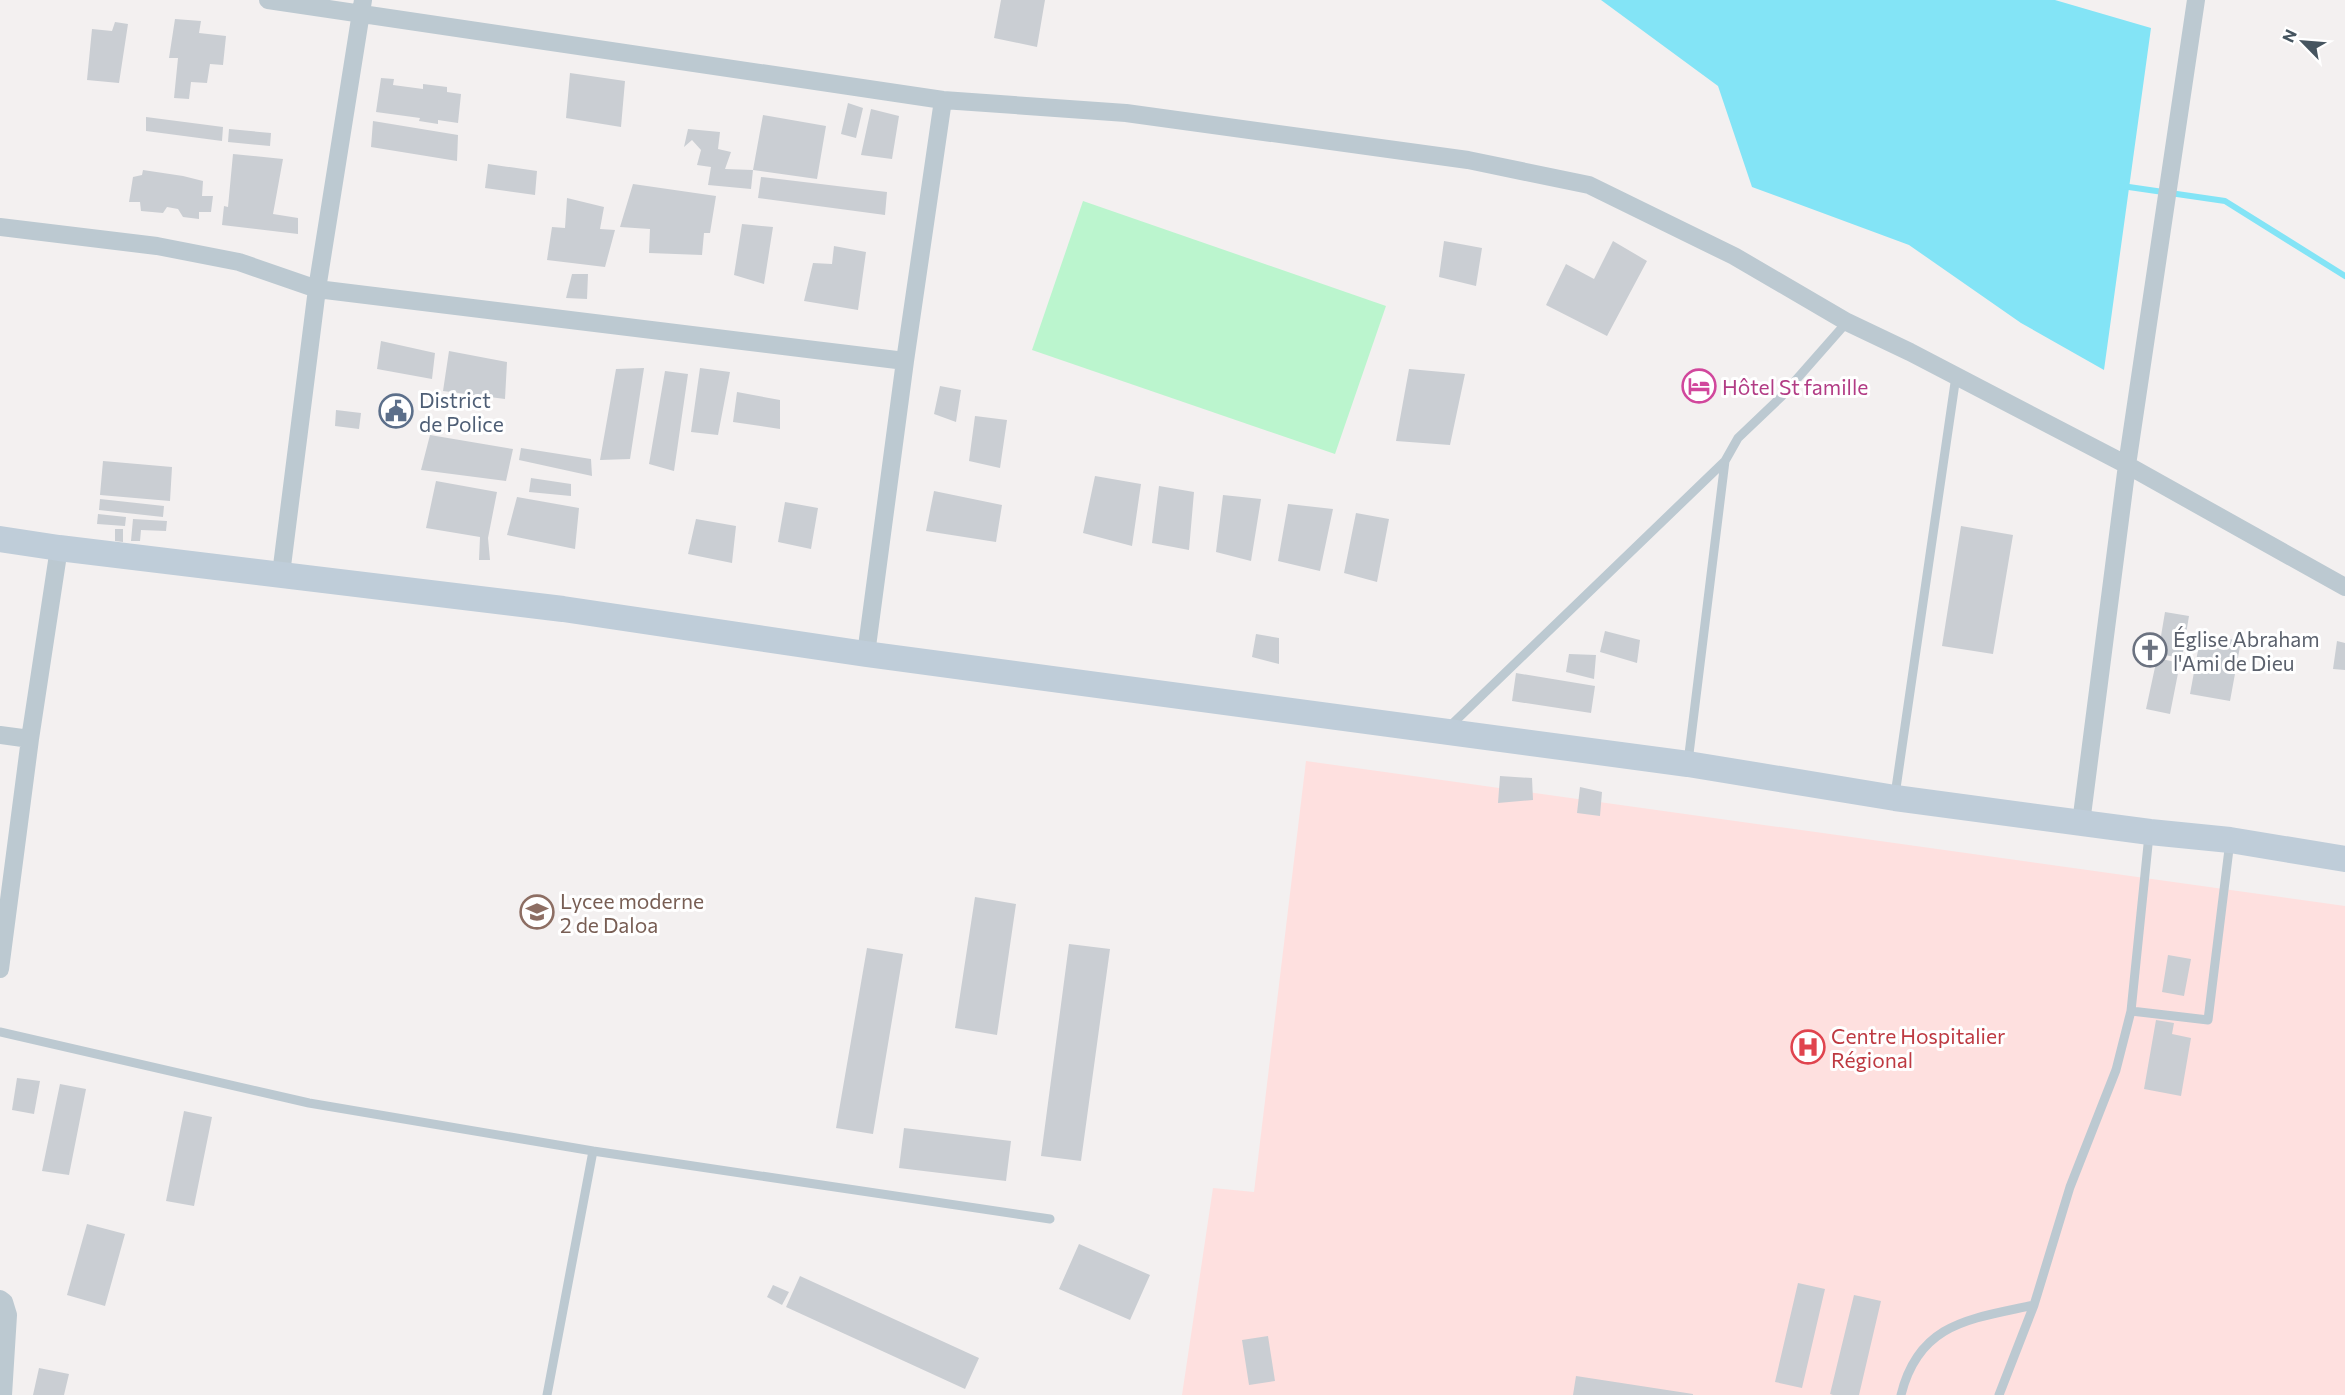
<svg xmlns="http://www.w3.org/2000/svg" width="2345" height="1395" viewBox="0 0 2345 1395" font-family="Commissioner,sans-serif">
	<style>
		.medical { fill: #fee0df }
		.green { fill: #bbf5ce }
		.water { fill: #83e4f6 }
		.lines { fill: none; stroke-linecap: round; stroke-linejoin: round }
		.stream { stroke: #83e4f6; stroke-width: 6 }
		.building { fill: #caced3 }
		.lane { stroke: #bcc9d1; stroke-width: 9 }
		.street { stroke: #bcc9d1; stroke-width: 18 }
		.secondary { stroke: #bfcdd9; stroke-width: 26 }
		.labels { text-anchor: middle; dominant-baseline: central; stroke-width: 6; stroke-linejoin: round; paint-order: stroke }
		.hotel-label { font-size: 21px; fill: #b23c85; stroke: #fff; text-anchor: start }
		.service-label { font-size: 21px; fill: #4e5e75; stroke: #fff; text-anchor: start }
		.worship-label { font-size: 21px; fill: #5b616d; stroke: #fff; text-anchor: start }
		.education-label { font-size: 21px; fill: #785e54; stroke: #fff; text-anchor: start }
		.health-label { font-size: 21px; fill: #be3a42; stroke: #fff; text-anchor: start }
	</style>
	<rect width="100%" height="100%" fill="#f3f0f0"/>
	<path class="medical" d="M1306,761L2345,906V1395H1182L1213,1188L1254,1192Z"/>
	<path class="green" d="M1083,201L1386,306L1335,454L1032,350Z"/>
	<path class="water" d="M1601,0H2055L2151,28L2104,370L2021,323L1909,245L1752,187L1718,86Z"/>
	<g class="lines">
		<path class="stream" d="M2122,186L2225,201L2345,276"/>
	</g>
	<path class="building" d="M1001,0H1045L1037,47L994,38Z
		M175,19L201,21L199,33L226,36L223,65L210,64L207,83L191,82L189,99L174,98L178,58H169Z
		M115,22L128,24L119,83L87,80L92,29L112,31Z
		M570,73L625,81L621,127L566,118Z
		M381,78L394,79L393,85L423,89V84L447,87V92L461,94L458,123L438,120V124L419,121L420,118L376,112Z
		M848,103L863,108L856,138L841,134Z
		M871,109L899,116L892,159L861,155Z
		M763,115L826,126L817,179L753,170Z
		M146,117L223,127L222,141L146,131Z
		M373,121L458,135L457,161L371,147Z
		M229,129L271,133L270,146L228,142Z
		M688,129L720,132L718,149L731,152L725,169L753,170L751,189L708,185L711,167L697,165L701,150L692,140L684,147Z
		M233,154L283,159L273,214L298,218V234L222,225L224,206L228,207Z
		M488,164L537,171L535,195L485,188Z
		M143,170L183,176L203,181L202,196H213L211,212H199V219L183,217L178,209L167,207L163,213L141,211L140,202H129L133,177L142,175Z
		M761,177L887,192L885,215L758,198Z
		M633,184L716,196L710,233H704L702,255L649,253L650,229L620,227Z
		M567,198L604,207L600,229L615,230L605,267L547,260L552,227L565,228Z
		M742,224L773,227L764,284L734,275Z
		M1444,241L1482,248L1476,286L1439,277Z
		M1613,241L1647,261L1607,336L1546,305L1566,264L1594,279Z
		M834,246L866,252L858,310L804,301L813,263L832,264Z
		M572,274H588L587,299L566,298Z
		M381,341L435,353L432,379L377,369Z
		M449,351L507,362L505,399L443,391Z
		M644,368L630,459L600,460L616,369Z
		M700,368L730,372L718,435L691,432Z
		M1409,369L1465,374L1450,445L1396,441Z
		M665,371L688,374L674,471L649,464Z
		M940,386L961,390L956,422L934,414Z
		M737,392L780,400V429L733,422Z
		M336,410L361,413L359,429L335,426Z
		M975,416L1007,420L1000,468L969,461Z
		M430,435L513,449L506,481L421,470Z
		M521,448L591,459L592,476L519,460Z
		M103,461L172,467L170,501L100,495Z
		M1095,476L1141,484L1132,546L1083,533Z
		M531,478L571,484V496L529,492Z
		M436,481L497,492L488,538L490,560H479L480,537L426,528Z
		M1159,486L1194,492L1189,550L1152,543Z
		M934,491L1002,505L996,542L926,531Z
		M1223,495L1261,499L1251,561L1216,552Z
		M517,497L579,508L575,549L507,535Z
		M100,499L164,506L163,517L99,510Z
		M785,502L818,508L811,549L778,542Z
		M1288,504L1333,509L1320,571L1278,561Z
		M1356,513L1389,519L1377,582L1344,573Z
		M98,514L126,517L125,526L97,524Z
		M133,519L167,521L166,531L141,530L140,541H131Z
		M696,519L736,526L732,563L688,554Z
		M1961,526L2013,535L1993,654L1942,646Z
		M115,529H123V542L115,541Z
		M2165,612L2189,616L2182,658L2158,654Z
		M1605,631L1640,640L1637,663L1600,652Z
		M1256,634L1279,638V664L1252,657Z
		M2201,634L2241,641L2230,701L2190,694Z
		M2337,641L2345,643V670L2333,669Z
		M1569,654L1596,655L1594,679L1566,672Z
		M2157,658L2180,663L2170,714L2146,709Z
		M1516,673L1595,686L1591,713L1512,701Z
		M1500,776L1532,778L1533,800L1498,803Z
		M1580,787L1602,792L1600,816L1577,813Z
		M975,897L1016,904L997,1035L955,1028Z
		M1069,944L1110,949L1081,1161L1041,1156Z
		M867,948L903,954L873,1134L836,1128Z
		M2168,955L2191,959L2184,996L2162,992Z
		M2156,1020L2174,1023L2172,1034L2191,1038L2181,1096L2144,1089Z
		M17,1078L40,1081L34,1114L12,1110Z
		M60,1084L86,1089L69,1175L42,1171Z
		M184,1111L212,1117L194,1206L166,1201Z
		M904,1128L1011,1141L1006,1181L899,1168Z
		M87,1224L125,1234L105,1306L67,1295Z
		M1079,1244L1150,1275L1130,1320L1059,1289Z
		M800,1276L979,1358L965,1389L786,1307Z
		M1798,1283L1825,1289L1802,1388L1775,1382Z
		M773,1285L789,1292L782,1305L767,1297Z
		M1854,1295L1881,1301L1859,1395H1833L1830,1394Z
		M1268,1336L1275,1381L1249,1385L1242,1340Z
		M39,1368L69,1374L64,1395H33Z
		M1576,1376L1693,1394V1395H1573Z"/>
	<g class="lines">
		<path class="lane" d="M1448,728L1725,461L1738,438L1781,397L1847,322
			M1688,762L1725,461
			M1895,795L1956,376
			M2149,835L2131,1011L2208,1020L2230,841
			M0,1032L309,1103L593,1151L1050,1219
			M547,1395L593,1151
			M1901,1395C1919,1322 1971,1319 2034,1305
			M1999,1395L2034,1305L2070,1187L2116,1070L2131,1011"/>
		<path class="street" d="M268,0L943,100L1126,113L1468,160L1589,185L1734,256L1847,322L1910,352L2127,465L2345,587
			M0,227L157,246L239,262L317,289L905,361
			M281,574L317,289L363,0
			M866,654L905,361L943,100
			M0,735L30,739
			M2081,823L2127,465L2196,0
			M0,969L30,739L59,548
			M0,1299L4,1302L8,1315L3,1395"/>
		<path class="secondary" d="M0,539L59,548L563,609L866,654L1688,764L1895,798L2150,832L2230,840L2345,859"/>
	</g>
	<defs>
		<symbol id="hotel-ring" viewBox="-11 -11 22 22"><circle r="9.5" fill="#fff" stroke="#d1479c" stroke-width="1.5"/><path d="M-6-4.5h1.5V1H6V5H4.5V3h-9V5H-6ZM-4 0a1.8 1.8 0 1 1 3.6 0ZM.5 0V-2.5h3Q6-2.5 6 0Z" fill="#d1479c"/></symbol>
		<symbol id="civic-ring" viewBox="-11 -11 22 22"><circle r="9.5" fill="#fff" stroke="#5c6f8a" stroke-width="1.5"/><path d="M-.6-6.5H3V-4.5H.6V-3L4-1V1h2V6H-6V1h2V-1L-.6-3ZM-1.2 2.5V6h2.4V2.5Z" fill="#5c6f8a"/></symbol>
		<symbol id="church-ring" viewBox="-11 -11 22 22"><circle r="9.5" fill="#fff" stroke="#6b7280" stroke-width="1.5"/><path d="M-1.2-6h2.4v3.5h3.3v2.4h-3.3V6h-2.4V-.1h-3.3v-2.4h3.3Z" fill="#6b7280"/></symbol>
		<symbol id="school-ring" viewBox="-11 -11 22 22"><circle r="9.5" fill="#fff" stroke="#8d6e63" stroke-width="1.5"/><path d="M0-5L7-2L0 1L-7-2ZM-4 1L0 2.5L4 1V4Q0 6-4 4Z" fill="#8d6e63"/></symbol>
		<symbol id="hospital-ring" viewBox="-11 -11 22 22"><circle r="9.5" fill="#fff" stroke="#e0444e" stroke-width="1.5"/><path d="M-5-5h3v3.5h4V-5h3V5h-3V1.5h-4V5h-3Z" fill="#e0444e"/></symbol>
	</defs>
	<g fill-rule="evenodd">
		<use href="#hotel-ring" x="1680" y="367" width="38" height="38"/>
		<use href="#civic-ring" x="377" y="392" width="38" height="38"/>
		<use href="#church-ring" x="2131" y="631" width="38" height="38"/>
		<use href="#school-ring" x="518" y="893" width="38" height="38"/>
		<use href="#hospital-ring" x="1789" y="1028" width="38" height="38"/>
	</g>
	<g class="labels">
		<g class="hotel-label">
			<text x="1722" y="386">Hôtel St famille</text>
		</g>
		<g class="service-label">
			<text x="419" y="399">District<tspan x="419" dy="24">de Police</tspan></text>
		</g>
		<g class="worship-label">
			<text x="2173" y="638">Église Abraham<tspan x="2173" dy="24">l'Ami de Dieu</tspan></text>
		</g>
		<g class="education-label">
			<text x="560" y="900">Lycee moderne<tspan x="560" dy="24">2 de Daloa</tspan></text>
		</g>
		<g class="health-label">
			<text x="1831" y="1035">Centre Hospitalier<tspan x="1831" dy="24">Régional</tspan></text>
		</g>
	</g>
	<g transform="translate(2303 42) rotate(295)" stroke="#ffffff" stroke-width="4.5" paint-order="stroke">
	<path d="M0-4.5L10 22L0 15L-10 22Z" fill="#465560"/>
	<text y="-9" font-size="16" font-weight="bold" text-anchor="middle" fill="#465560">N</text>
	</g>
</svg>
